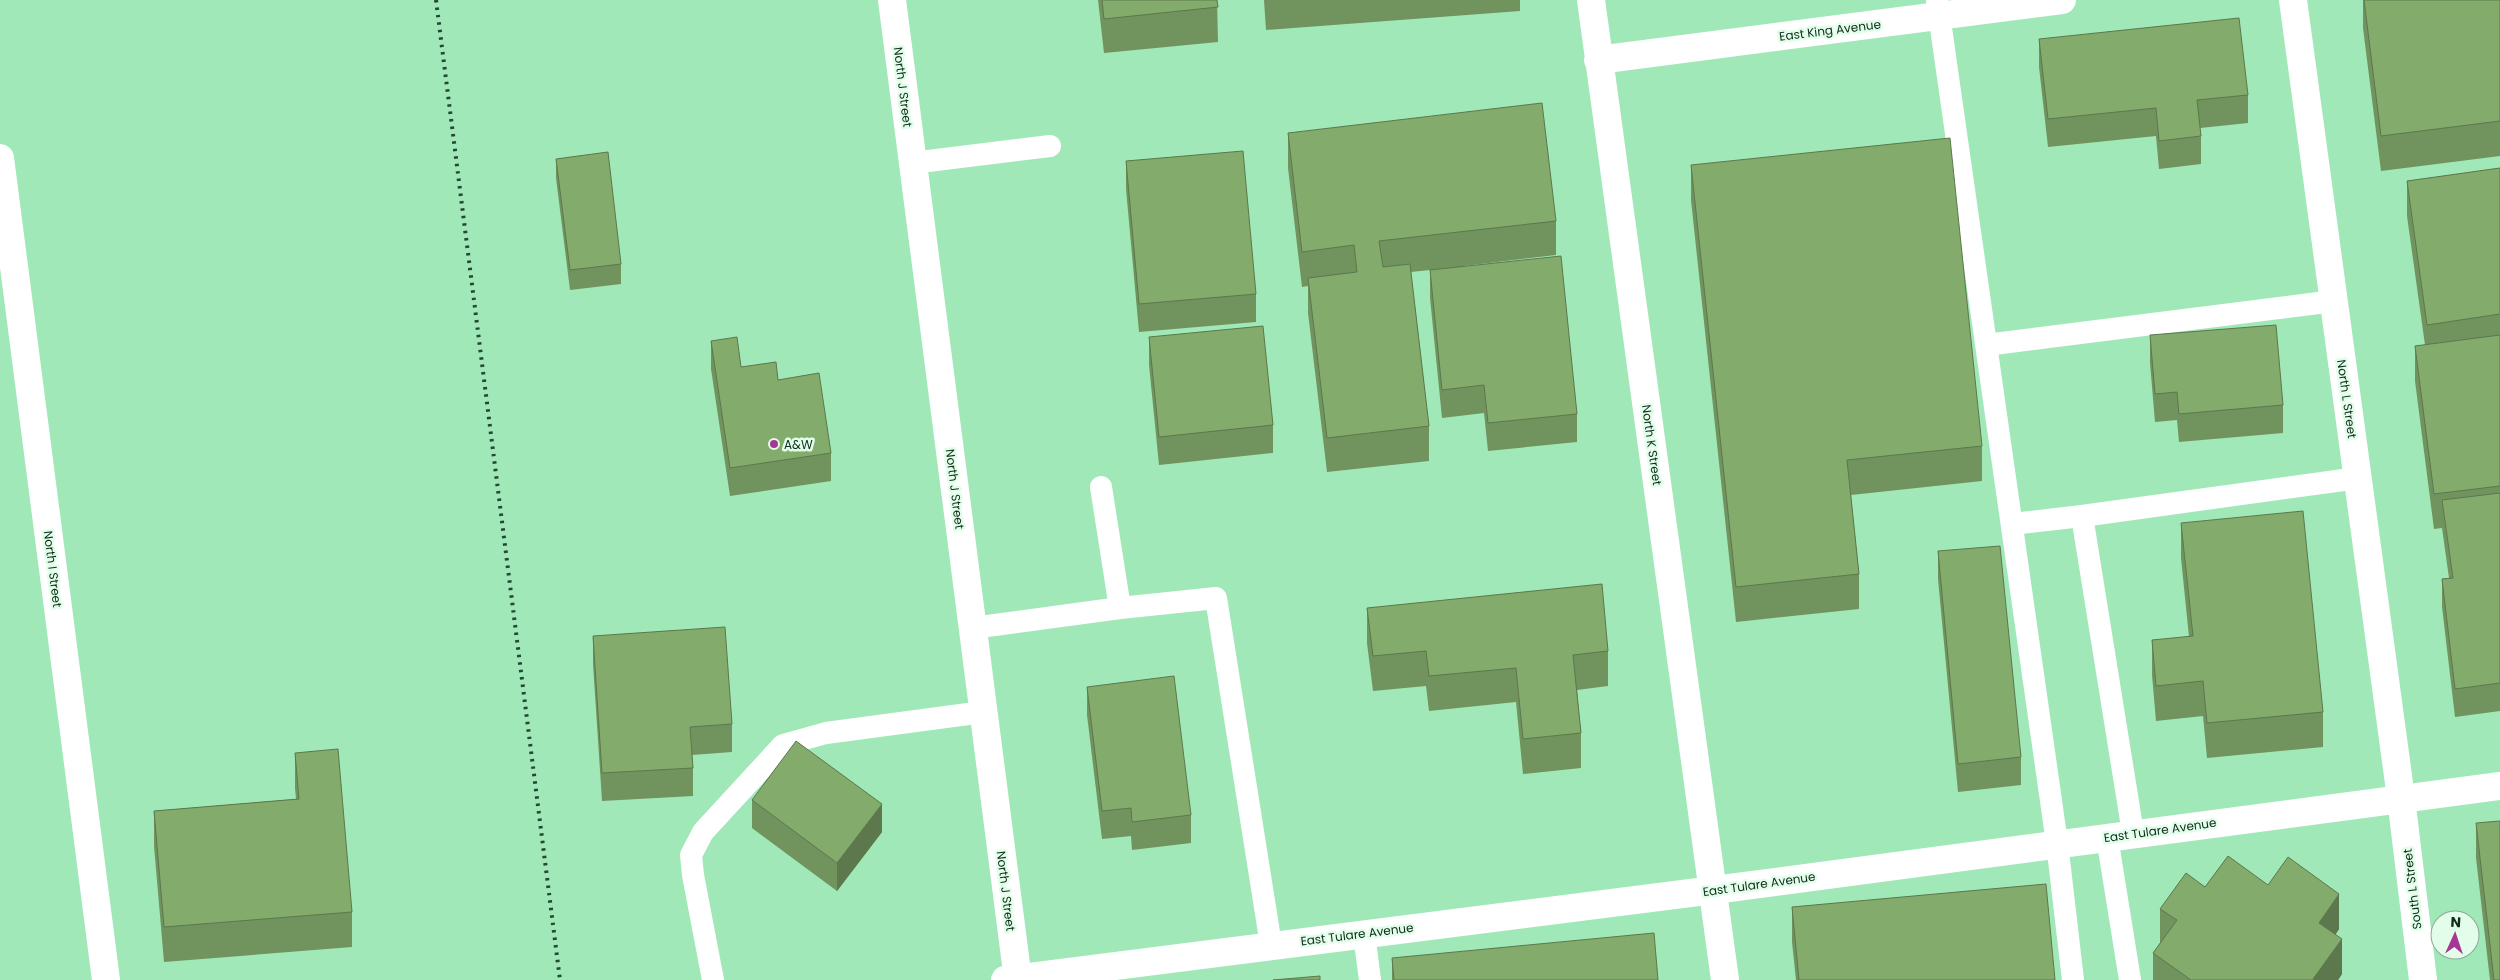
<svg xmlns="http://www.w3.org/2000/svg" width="2500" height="980" viewBox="0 0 2500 980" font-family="Poppins,sans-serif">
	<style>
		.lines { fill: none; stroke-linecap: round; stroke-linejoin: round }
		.lane { stroke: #fff; stroke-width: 22 }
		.street { stroke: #fff; stroke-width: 28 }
		.secondary { stroke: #fff; stroke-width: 28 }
		.rail { stroke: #254833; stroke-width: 4; stroke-dasharray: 2.5 5; stroke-linecap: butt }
		.wall { fill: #71935d }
		.shaded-wall { fill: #5c784c }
		.building { fill: #83ab6c; stroke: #5c784c }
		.poi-dot { fill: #a63795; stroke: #e2feea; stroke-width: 2 }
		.labels { text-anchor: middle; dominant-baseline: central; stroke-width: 5; stroke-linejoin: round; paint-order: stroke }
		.street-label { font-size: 12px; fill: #0f2c1b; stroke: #e2feea }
		.poi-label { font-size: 12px; fill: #0f2c1b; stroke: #e2feea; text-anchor: start }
	</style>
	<rect width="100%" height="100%" fill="#a0e8b8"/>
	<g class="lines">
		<path class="lane" d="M1937,0L2057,843L2073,980
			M912,163L1050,146
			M1986,345L2334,301
			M2012,524L2082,516
			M1120,608L1216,598L1271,945
			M972,628L1120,608L1101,487
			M2133,833L2082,516L2358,478
			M2107,837L2130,980
			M1364,934L1370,980
			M713,980L693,875L691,855L703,832L783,745L826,733L983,712"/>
		<path class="street" d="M1591,0L1725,980
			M2293,0L2401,798L2423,980
			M1598,60L2062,0
			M0,158L106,980"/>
		<path class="secondary" d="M892,0L1018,980
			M1005,980L1714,890L2500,786"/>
		<path class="rail" d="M436,0L560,980"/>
	</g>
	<path class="wall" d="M1098,0H1217L1218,42L1104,53Z
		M1264,0H1520V11L1266,30Z
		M2363,0H2500V156L2381,171L2363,28Z
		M2039,39L2248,95V123L2200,128L2201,136V164L2159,169L2156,136L2048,147L2039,67Z
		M1288,133L1556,221V255L1464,266L1577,414V442L1488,451L1484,413L1442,418L1430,298V270L1411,272L1429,426V461L1327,472L1308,313V286L1302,287L1288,168Z
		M556,159L621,264V284L570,290L556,178Z
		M1126,161L1256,294V322L1139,332L1126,189Z
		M1691,165L1982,446V481L1851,495L1859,574V609L1736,622L1691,200Z
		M2500,168V711L2455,717L2442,607V579L2449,578L2442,528L2434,529L2415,381V346L2425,345L2407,216V181Z
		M2150,335L2283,405V433L2179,442L2177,420L2155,422L2150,363Z
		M1149,337L1273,425V453L1159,465L1149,365Z
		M711,341L741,367L778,380L831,453V481L730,496L711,369Z
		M2181,523L2323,712V747L2207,758L2203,716L2156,721L2152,675V640L2189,637L2181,558Z
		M1938,551L2021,757V785L1958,792L1938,579Z
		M1367,608L1608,651V686L1577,690L1581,733V768L1523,774L1516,702L1429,711L1426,686L1373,691L1367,643Z
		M593,636L732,724V752L692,755L693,768V796L602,801L593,664Z
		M1087,687L1191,815V843L1132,850L1131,836L1102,839L1087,715Z
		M295,753L352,912V947L164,962L154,846V811L296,799L295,788Z
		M752,800L882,832L837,891L752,828Z
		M2476,823L2500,980H2490L2476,858Z
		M2268,885L2339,929L2336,934L2342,974L2338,980H2153V953L2160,943V909L2205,887Z
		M1792,907L2055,980H1796L1792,942Z
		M1392,958L1658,980H1392Z"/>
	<path class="shaded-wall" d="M882,804V832L837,891V863Z
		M2339,894V929L2319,958V923Z
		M2342,939V974L2338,980H2313V979Z"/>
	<path class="building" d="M1102,0H1217L1218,7L1104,19Z
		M2364,0H2500V121L2381,136Z
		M2239,18L2248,95L2197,100L2201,136L2159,141L2156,108L2048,119L2039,39Z
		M1542,103L1556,221L1379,241L1383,267L1410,264L1429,426L1327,438L1308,278L1357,272L1354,245L1302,252L1288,133Z
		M1950,138L1982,446L1847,460L1859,574L1736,587L1691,165Z
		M1243,151L1256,294L1139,304L1126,161Z
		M608,152L621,264L570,270L556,159Z
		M2500,168V314L2427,325L2407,181Z
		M1561,256L1577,414L1488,423L1484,385L1442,390L1430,270Z
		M2276,325L2283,405L2179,414L2177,392L2155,394L2150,335Z
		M1263,326L1273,425L1159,437L1149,337Z
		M2500,335V486L2434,494L2415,346Z
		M737,337L741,367L776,362L778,380L819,373L831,453L730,468L711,341Z
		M2500,493V683L2455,689L2442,579L2453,578L2442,500Z
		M2303,511L2323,712L2207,723L2203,681L2156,686L2152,640L2193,636L2181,523Z
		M2000,546L2021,757L1958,764L1938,551Z
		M1602,584L1608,651L1573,655L1581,733L1523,739L1516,668L1429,676L1426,651L1373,656L1367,608Z
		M725,627L732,724L690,727L693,768L602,773L593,636Z
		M1174,676L1191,815L1132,822L1131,808L1102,811L1087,687Z
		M796,741L882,804L837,863L752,800Z
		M338,749L352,912L164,927L154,811L299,799L295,753Z
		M2500,821V980H2494L2476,823Z
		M2228,856L2268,885L2288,857L2339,894L2319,923L2342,939L2313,979L2315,980H2191L2153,953L2177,920L2160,909L2186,873L2205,887Z
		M2046,884L2055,980H1799L1792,907Z
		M1654,933L1658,980H1394L1392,958Z
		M1320,976V980H1273Z"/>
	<circle class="poi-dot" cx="774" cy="444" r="5"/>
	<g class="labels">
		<g class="street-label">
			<text transform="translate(1830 30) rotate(-7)">East King Avenue</text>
			<text transform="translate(903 87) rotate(83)">North J Street</text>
			<text transform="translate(2347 399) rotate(82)">North L Street</text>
			<text transform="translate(1652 445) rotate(82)">North K Street</text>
			<text transform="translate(955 489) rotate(83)">North J Street</text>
			<text transform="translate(53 569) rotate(83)">North I Street</text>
			<text transform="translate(2160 830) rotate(-8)">East Tulare Avenue</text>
			<text transform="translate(1759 884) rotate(-8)">East Tulare Avenue</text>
			<text transform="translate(2412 889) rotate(-97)">South L Street</text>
			<text transform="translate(1006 891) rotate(83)">North J Street</text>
			<text transform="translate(1357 934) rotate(-7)">East Tulare Avenue</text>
		</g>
		<g class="poi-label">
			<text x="784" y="444">A&amp;W</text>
		</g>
	</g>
	<g transform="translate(2455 935) rotate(3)"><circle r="24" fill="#e2feea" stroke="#8eaa97"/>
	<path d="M0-4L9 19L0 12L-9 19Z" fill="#a63795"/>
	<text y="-8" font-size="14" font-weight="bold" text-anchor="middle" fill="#0f2c1b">N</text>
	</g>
</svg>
